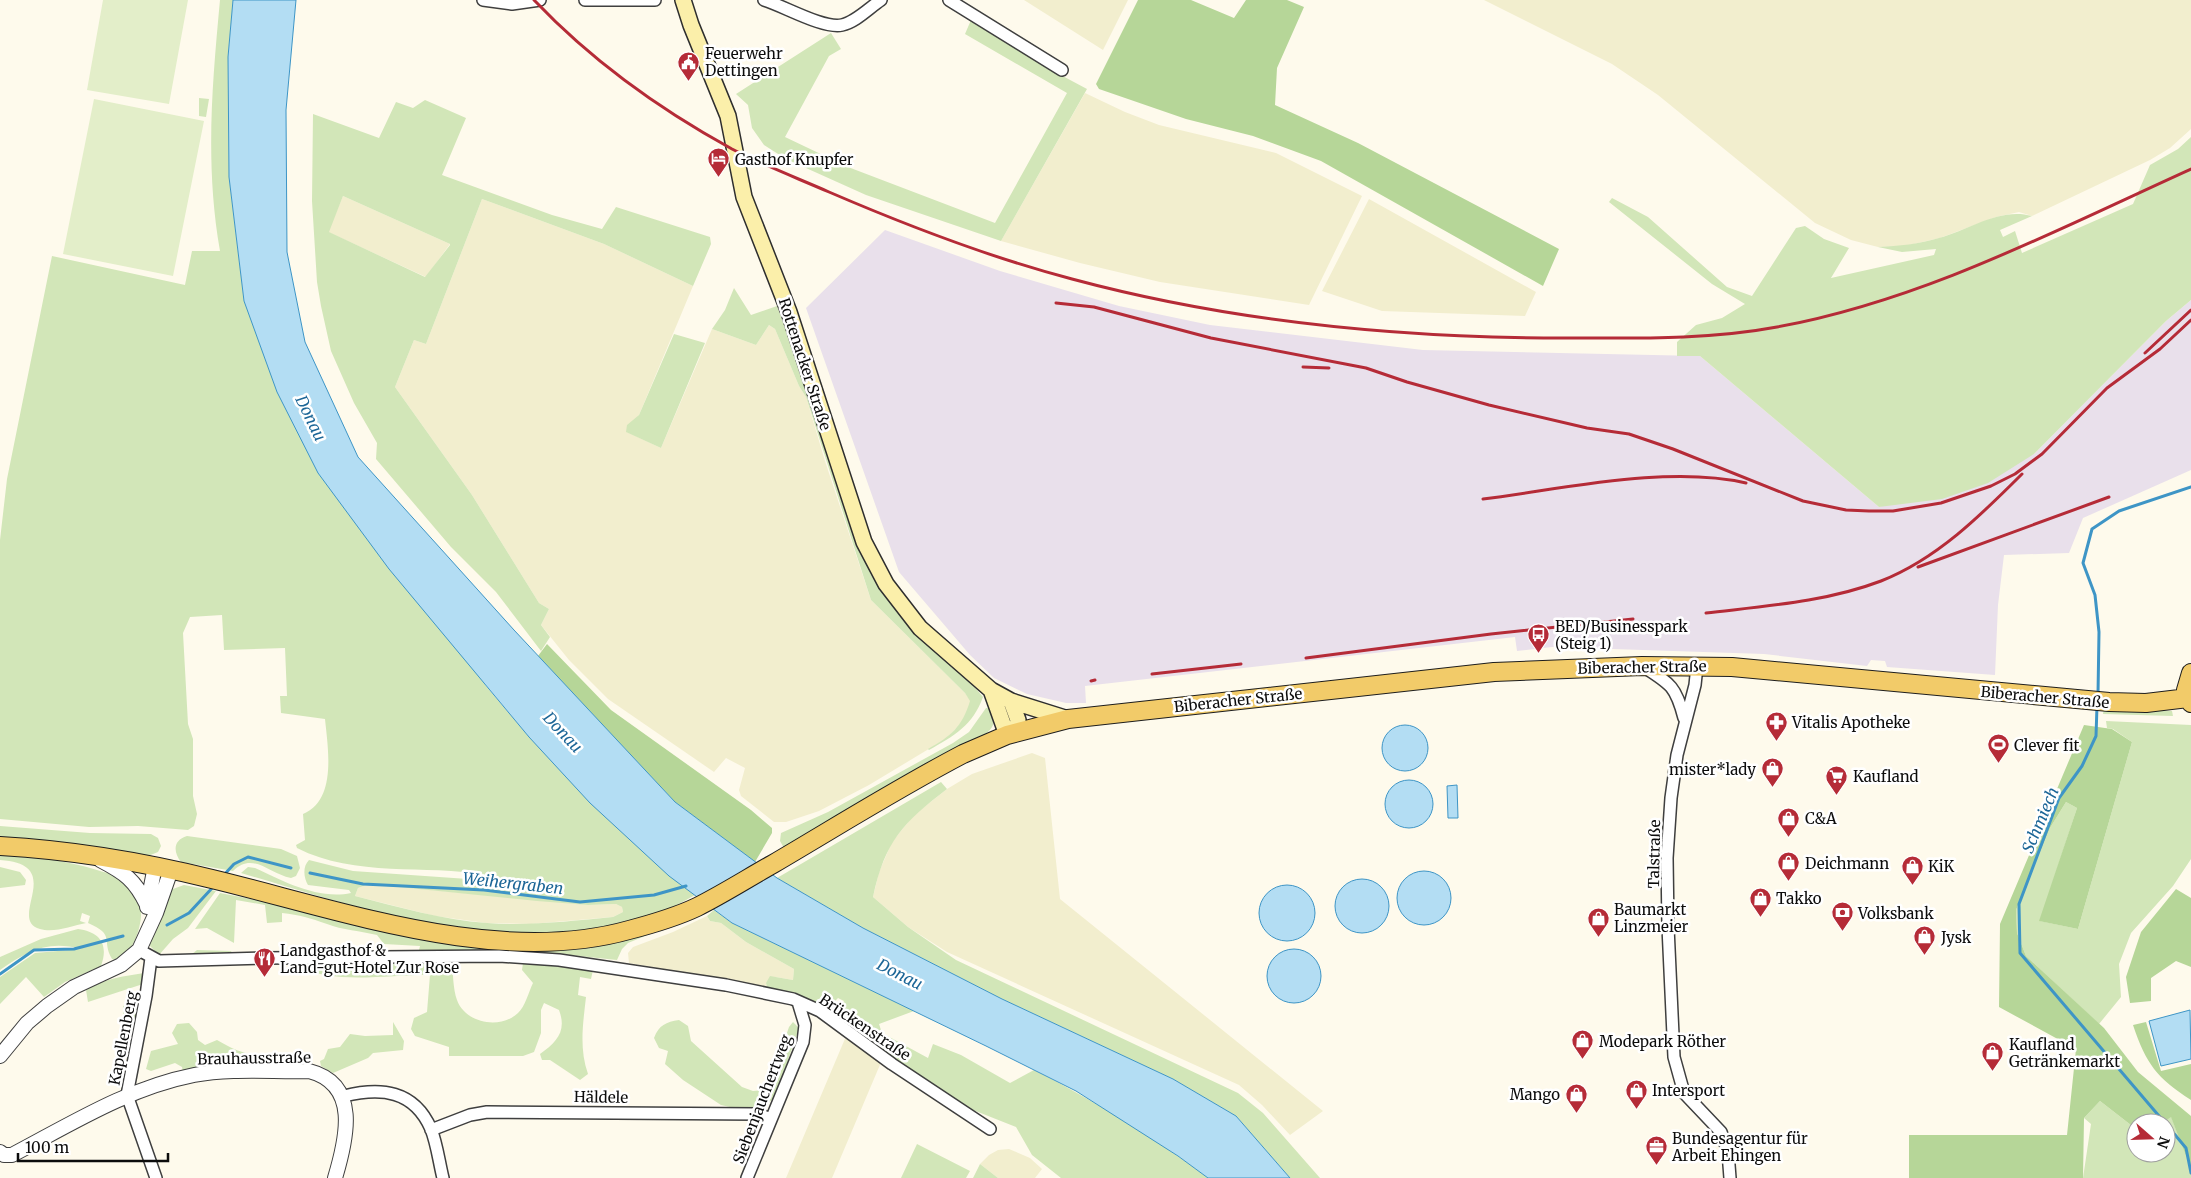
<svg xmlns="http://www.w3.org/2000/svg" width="2191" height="1178" viewBox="0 0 2191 1178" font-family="Merriweather,serif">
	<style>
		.industrial { fill: #e9e0eb }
		.farmland { fill: #f2eece }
		.green { fill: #d2e6b8; fill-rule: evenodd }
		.forest { fill: #b6d698 }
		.pitch { fill: #e3eec9 }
		.water { fill: #b3ddf3; stroke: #3e95c6 }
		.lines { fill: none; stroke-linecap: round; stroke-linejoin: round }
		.stream { stroke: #3e95c6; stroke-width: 3 }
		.minor-casing { stroke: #3f3f3f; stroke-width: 14 }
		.tertiary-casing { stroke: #3f3f3f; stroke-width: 16 }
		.secondary-casing { stroke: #2e2e2e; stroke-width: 18 }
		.primary-casing { stroke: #1d1d1d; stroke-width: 20 }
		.minor { stroke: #fff; stroke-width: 11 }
		.tertiary { stroke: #fff; stroke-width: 14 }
		.secondary { stroke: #fbefaa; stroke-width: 15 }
		.primary { stroke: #f2cb69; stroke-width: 18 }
		.rail { stroke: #b52b37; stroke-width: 3 }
		.labels { text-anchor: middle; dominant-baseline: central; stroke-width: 5; stroke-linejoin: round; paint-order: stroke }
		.poi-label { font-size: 15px; fill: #0c0c0c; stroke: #fff; text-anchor: start }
		.street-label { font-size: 15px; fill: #0c0c0c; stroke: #fff }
		.water-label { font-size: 16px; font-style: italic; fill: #1c6697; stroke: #fff }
	</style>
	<rect width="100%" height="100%" fill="#fefaec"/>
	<path class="industrial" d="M885,230L1000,271L1119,306L1210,325L1423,350L1700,356L1879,507L2034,454L2166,321L2191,300V470L2083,518L2069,553L2004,555L1998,605L1995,675L1887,667L1885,661L1871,660L1867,666L1764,654L1552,647L1517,651L1515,637L1085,686L1086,703H1066L1027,694L994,678L970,655L899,572L806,308Z"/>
	<path class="farmland" d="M1024,0H1128L1103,50Z
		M1484,0H2191V129L2170,148L2150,160L2032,216L2019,212L1996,217L1940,238L1905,246L1878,247L1851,240L1815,223L1658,95L1612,64Z
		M1085,93L1125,112L1159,125L1276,153L1362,196L1309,305L1160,282L1080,263L1001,241Z
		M343,196L450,244L426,277L328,232Z
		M482,199L604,244L693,286L639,415L627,432L661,448L712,329L756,345L769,325L775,329L799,386L806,397L825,461L871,600L965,693L971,701L965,719L947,738L869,785L819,811L786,822H774L741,796L739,790L745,768L726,758L714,772L608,699L569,660L541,625L549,609L539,603L472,495L395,387L414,340L426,344Z
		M1369,199L1536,292L1525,316L1382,311L1322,291Z
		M1032,753L1045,758L1060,899L1323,1111L1290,1135L1262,1105L1239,1085L947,952L908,927L873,897L879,872L892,842L914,815L947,789L972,774Z
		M369,884L588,905L616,904L622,907L623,912L613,917L531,924L486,923L435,916L355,896L358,888Z
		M707,916L710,921L721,923L746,942L794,969L793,980L776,977L766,983L767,987L629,963L628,953L633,947L673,932Z
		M847,1034L882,1060L832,1178H786Z
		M1009,1149L1030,1158L1042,1169L1035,1178H998L980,1164L989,1155L998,1150Z"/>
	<path class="green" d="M220,0H233L228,57L229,177L244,301L486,686L529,737L649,857L695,895C556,977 383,915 241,873L248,867L255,868C283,881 318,900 351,893L349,890L308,885C304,878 302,867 309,860L353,871L468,879L481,878L487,875C424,864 356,878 297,848L296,845L305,840L303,814C337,800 328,749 325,719L281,713L280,696H287L285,648L224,650L222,615L190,617L183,633L188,724L193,739V796L197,814L194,826L188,830L138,826L89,827L0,819V540L7,479L52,256L185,285L192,251H220C205,165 212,86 220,0ZM369,884L537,901L588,905L616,904L622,907L623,912L613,917C571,921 529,926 487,923C442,920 399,907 355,896L358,888Z
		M971,20L1042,65L1087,89L1001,241L866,195L786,159L764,145L752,128L748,105L736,94L831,33L841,49L829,56L785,137L848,167L995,223L1067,93L965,34Z
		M199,98L209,99L206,117L199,116Z
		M425,100L466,118L442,175L552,215L602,229L616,207L710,237L711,244L693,286L604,244L482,199L426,344L414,340L395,387L472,495L539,603L549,609L541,625L550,637L541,651L496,592L451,547L376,459L377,443L354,403L331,351L321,306L317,282L312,201L313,114L379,138L396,102L413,108ZM343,196L450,244V245L425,277L329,232Z
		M2191,137V300L2166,321L2034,454L1988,483L1942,499L1879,507L1700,356H1677V342L1696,325L1722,318L1745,304L1712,284L1609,202L1612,198L1648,217L1727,287L1752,296L1796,228L1805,226L1824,239L1849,248L1831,278L1934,255L1936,249L1902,252L1878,247C1899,246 1919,244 1939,238C1969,230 2000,207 2032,216L2000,230L2003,237L2015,231L2022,253L2133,204L2150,165L2178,149Z
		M734,288L751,315L777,306L808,389L829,460L858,538L911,626L967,678L983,697C973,725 954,736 929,750L928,749C951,736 962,727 970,701L965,693L871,600L806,397L799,386L775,329L769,325L756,345L712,329L725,310Z
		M674,334L705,343L661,448L626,432L627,425L639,415Z
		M986,708H990C997,725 994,727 980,739L784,848L780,841L781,833L828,812L953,743L969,732Z
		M2104,708L2172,711L2173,716L2103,714Z
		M2106,721L2191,725V859L2173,886L2131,933L2119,964L2121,997L2099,1024L2026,956L2017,933L2016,910L2050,828L2066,802L2077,808L2040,921L2078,929L2132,742L2113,729L2107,728Z
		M941,782L947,789C903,823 885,841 873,897L908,927L956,960L1238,1093L1263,1113L1320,1178H1290L1236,1116L1173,1079L1002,999L863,928L777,878Z
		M0,826L90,833L151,834L158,838L161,846L158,852L148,856L75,845L0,839Z
		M187,836L281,849L297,856L300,868L296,876L291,878C269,874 253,851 233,871L181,862C173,852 173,840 187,836Z
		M0,852C33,857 65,860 97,870C105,873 116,874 122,879C131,886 140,901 141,912C142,927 131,962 112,959C101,940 116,935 88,923L90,916L82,913L80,921L86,923C72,926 54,933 40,929C6,920 68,864 0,860Z
		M0,867L20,872L26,880L25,885L0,888Z
		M184,885L216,891L188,928L173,939L159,955L149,945L150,939L170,890Z
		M220,893L494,947L689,918L628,943L622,949L617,960L551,953L419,950L420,946L384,944L377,935C361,931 342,930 327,924C310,918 300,915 282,913V922L267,923L265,905L236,900L234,943L207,928L195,929Z
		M714,910L732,923L914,1011L879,1024L882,1033L928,1058L933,1044L961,1055L1010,1083L1034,1070C1095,1101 1153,1137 1208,1178H1061L1032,1155L1016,1127L963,1106L843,1024L847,1017L842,1007L844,1001L838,998L833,1003L828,998L825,1009L793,993L767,987L766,983L770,976L793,980L794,969L746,942L721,923L710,921L707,916Z
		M78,929C100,932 109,944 101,966L65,982L44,997L26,977L0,1004V977L35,953L81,949C47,940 28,951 0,970V957L41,939Z
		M197,950L231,951L232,953L192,954Z
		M452,962C453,973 453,989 457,1000C465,1023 500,1030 518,1013C525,1007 529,991 533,983L522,970L523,963L593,970L591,979L580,977L578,995L586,997C583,1024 579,1048 588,1074L580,1080L550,1060H542L540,1054C557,1042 567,1031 559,1010L544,1003L541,1010V1033L534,1052L523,1056H449V1047L415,1036L411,1029L414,1018L427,1012L430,975C394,974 332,985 302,967Z
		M144,973L143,984L88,1002L86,990C103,979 124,976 144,973Z
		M141,999L137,1018L123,1021V1006Z
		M679,1020L688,1026L691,1041L742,1087L753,1091L763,1090L771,1079L789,1027L793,1022L799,1028L776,1095L764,1108L743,1110L721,1105L683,1080L665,1064L668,1051L659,1048L654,1038C659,1025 666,1022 679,1020Z
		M393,1022L404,1041L403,1050L373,1053L368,1058L333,1073L321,1066L320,1061L324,1059L328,1049L340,1047L350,1034L365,1036L393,1035Z
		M189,1023L197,1032L198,1040L205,1045L217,1040C239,1053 253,1058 278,1052L280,1065L183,1072L182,1067L175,1063L151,1071L146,1069L151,1051L178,1044L172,1033L177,1024Z
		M2100,1101L2136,1129V1153H2166V1123H2162L2171,1116L2191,1169V1178H2083L2091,1124L2084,1118Z
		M917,1144L970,1171L966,1178H901Z
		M980,1164L998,1178H973Z"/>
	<path class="forest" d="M1138,0H1191L1234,18L1246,0H1287L1304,7L1277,68L1275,105L1358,143L1559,249L1543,286L1321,161L1253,136L1186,119L1099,89L1096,84Z
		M547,644L611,710L751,810L772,828V833L755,862L675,802L538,656Z
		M2084,725L2112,729L2132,742L2078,929L2039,921L2077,808L2066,802L2050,828L2016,910L2017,933L2026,956L2104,1028L2138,1072L2191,1116V1169L2171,1117L2162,1123H2136V1129L2100,1101L2084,1118L2083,1178H1909V1135H2067L2076,1049L1999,1007L2000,924Z
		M2176,889L2191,898V967L2176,961L2151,978V1001L2130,1003L2126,977L2141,932Z
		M2146,1022L2161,1071L2191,1064V1100C2157,1078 2146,1064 2133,1025Z"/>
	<path class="pitch" d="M103,0H188L169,104L87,90Z
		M94,99L204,121L173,276L63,254Z"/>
	<path class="water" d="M233,0H296L286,110L287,252L305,342L358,457L514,630L675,802L777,878L863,928L1002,999L1173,1079L1236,1116L1290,1178H1208L1178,1156L1076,1091L986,1046L732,923L669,876L590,803L529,737L389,569L318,473L277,392L244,301L229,177L228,57Z
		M1382 748a23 23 0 1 1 46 0a23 23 0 1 1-46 0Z
		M1385 804a24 24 0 1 1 48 0a24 24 0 1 1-48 0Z
		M1457,785L1458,818H1448L1447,786Z
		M1397 898a27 27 0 1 1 54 0a27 27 0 1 1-54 0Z
		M1335 906a27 27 0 1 1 54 0a27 27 0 1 1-54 0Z
		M1259 913a28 28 0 1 1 56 0a28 28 0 1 1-56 0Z
		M1267 976a27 27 0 1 1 54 0a27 27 0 1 1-54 0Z
		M2190,1010L2191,1059L2161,1066L2149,1021Z"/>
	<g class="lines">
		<path class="stream" d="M2098,694L2099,632L2095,595L2083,563L2092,529L2119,511L2191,487
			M2097,706L2096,736L2082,766L2059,798L2019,904L2020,953L2165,1123
			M310,873L363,884L484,890L580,902L654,895L686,886
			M223,876L234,864L248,857L291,868
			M167,925L189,913L214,886
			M0,974L34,950L74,949L123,936
			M2166,1124L2186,1148L2191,1173"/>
		<defs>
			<path id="minor" d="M483,0L512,4L540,0
				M585,0H655
				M764,0C784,6 823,29 842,25C856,22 869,8 881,0
				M949,0L1062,70
				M1697,666L1695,685L1677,755L1671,798L1667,858L1668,927L1674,1057L1684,1093L1721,1132L1728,1152L1730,1178
				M1644,667C1671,684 1676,687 1684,718
				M139,950L159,961L264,958L499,956L559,960L726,985L793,999L820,1011L892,1064L990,1129
				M151,958L146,996L127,1095L156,1178
				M344,1096C381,1087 414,1090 431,1129C437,1144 439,1162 443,1178
				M431,1130L470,1115L487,1112L758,1114L771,1119
				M747,1178L803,1042L805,1025L798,1002"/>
			<path id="tertiary" d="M100,860C125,873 135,880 147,905
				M147,907L155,866
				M0,1056L27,1023L47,1006L74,987L121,965L139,950L156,913L171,870
				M0,1152L4,1155H12C71,1124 128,1088 194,1075C231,1068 272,1072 309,1071C360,1084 347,1138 335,1178"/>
			<path id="secondary" d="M683,0L691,25L728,116L744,197L789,312L864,542L886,584L920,628L991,690L1011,701L1018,720L1016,733
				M991,690L1007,735
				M1011,701L1068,719"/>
			<path id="primary" d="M2191,673L2186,690L2191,703
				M0,846C71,850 143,862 212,879C341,910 498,967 629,930C652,924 676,917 697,907C723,894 748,878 773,864C836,827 898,788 963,754L1007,735L1068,719L1494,672L1642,666L1732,667L2109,702L2146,703L2188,698"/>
		</defs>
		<use href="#minor" class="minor-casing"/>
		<use href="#tertiary" class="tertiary-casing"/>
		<use href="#secondary" class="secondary-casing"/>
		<use href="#primary" class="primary-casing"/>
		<use href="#minor" class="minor"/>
		<use href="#tertiary" class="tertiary"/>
		<use href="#secondary" class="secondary"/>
		<use href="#primary" class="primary"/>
		<path class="rail" d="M534,0C591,60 659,109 732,149C763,165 797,178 829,192C908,226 988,257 1072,279C1232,322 1399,338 1564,338C1634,338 1708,340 1777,327C1924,300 2056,230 2191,169
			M1056,303L1094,307L1211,338L1366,368L1407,382L1489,405L1587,428L1629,434L1673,449L1803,501L1846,510L1869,511H1893L1941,503L1991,486L2015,474L2042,454L2107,388L2160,349L2191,320
			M2145,353L2191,310
			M1303,367L1329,368
			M1483,499C1563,489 1668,465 1746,483
			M1918,567L2109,497
			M1706,613C1765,606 1826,602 1881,581C1937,559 1981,515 2022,474
			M1306,658L1491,634L1633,619
			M1152,674L1241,664
			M1091,681L1095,680"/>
	</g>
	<defs>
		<symbol id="civic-pin" viewBox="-11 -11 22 30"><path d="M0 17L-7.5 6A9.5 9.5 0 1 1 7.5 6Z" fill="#b52b37" stroke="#fff"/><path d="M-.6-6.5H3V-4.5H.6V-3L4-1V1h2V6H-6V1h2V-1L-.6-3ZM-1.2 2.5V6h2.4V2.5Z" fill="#fff"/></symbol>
		<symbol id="hotel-pin" viewBox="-11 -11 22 30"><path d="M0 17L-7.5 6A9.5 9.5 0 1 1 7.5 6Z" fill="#b52b37" stroke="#fff"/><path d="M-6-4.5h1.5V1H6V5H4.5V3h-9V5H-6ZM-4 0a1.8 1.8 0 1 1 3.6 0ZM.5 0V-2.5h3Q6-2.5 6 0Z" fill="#fff"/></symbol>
		<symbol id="bus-pin" viewBox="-11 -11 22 30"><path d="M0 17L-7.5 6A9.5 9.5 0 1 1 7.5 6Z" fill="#b52b37" stroke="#fff"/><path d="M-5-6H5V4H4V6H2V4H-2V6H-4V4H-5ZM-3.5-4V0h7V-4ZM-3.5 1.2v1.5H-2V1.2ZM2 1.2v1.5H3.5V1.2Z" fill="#fff"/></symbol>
		<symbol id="pharmacy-pin" viewBox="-11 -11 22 30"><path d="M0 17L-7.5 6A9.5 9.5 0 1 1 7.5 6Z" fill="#b52b37" stroke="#fff"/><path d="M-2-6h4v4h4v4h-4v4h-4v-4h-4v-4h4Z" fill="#fff"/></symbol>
		<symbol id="stadium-pin" viewBox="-11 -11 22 30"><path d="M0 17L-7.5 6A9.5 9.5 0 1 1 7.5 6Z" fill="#b52b37" stroke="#fff"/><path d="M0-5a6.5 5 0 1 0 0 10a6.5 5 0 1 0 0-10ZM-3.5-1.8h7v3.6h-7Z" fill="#fff"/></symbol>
		<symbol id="shop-pin" viewBox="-11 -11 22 30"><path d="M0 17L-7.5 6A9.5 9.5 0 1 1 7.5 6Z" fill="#b52b37" stroke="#fff"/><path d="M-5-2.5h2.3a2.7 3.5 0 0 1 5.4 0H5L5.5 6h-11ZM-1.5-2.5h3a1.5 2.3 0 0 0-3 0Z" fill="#fff"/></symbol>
		<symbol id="supermarket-pin" viewBox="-11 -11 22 30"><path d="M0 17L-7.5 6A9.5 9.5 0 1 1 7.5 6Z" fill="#b52b37" stroke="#fff"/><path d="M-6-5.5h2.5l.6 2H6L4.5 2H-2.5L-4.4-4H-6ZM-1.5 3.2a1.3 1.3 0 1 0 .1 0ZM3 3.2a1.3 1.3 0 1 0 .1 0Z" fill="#fff"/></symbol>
		<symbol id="bank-pin" viewBox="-11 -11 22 30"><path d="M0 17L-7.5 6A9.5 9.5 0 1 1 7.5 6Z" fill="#b52b37" stroke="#fff"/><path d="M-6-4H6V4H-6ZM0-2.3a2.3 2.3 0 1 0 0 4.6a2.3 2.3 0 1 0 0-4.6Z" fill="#fff"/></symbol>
		<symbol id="restaurant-pin" viewBox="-11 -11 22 30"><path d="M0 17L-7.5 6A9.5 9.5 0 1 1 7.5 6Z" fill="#b52b37" stroke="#fff"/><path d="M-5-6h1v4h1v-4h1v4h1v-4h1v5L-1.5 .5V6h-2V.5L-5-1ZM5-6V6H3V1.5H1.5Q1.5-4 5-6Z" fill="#fff"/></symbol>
		<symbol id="office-pin" viewBox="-11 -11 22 30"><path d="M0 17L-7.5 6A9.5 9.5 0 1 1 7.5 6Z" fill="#b52b37" stroke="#fff"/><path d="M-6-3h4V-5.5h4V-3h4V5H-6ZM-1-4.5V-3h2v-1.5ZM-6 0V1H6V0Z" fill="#fff"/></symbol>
	</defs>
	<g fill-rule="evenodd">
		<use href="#civic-pin" x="676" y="50" width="25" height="34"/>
		<use href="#hotel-pin" x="706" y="146" width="25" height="34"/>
		<use href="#bus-pin" x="1526" y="622" width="25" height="34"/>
		<use href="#pharmacy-pin" x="1764" y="710" width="25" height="34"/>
		<use href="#stadium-pin" x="1986" y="732" width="25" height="34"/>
		<use href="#shop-pin" x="1760" y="756" width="25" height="34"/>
		<use href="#supermarket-pin" x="1824" y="764" width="25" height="34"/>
		<use href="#shop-pin" x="1776" y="806" width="25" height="34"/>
		<use href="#shop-pin" x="1776" y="850" width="25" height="34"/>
		<use href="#shop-pin" x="1900" y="854" width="25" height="34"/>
		<use href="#shop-pin" x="1748" y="886" width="25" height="34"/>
		<use href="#bank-pin" x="1830" y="900" width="25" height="34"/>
		<use href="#shop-pin" x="1586" y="906" width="25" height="34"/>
		<use href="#shop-pin" x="1912" y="924" width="25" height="34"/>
		<use href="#restaurant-pin" x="252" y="946" width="25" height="34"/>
		<use href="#shop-pin" x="1570" y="1028" width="25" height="34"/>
		<use href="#shop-pin" x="1980" y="1040" width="25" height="34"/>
		<use href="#shop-pin" x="1624" y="1078" width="25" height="34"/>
		<use href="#shop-pin" x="1564" y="1082" width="25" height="34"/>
		<use href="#office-pin" x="1644" y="1134" width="25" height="34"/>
	</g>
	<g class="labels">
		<g class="poi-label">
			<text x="705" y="53">Feuerwehr<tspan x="705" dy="17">Dettingen</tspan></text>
			<text x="735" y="159">Gasthof Knupfer</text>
			<text x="1555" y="626">BED/Businesspark<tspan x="1555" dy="17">(Steig 1)</tspan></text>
			<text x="1792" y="722">Vitalis Apotheke</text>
			<text x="2014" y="745">Clever fit</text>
			<text x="1756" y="769" text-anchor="end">mister*lady</text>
			<text x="1853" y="776">Kaufland</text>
			<text x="1805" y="818">C&amp;A</text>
			<text x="1805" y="863">Deichmann</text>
			<text x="1928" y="866">KiK</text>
			<text x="1776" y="898">Takko</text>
			<text x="1614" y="909">Baumarkt<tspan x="1614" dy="17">Linzmeier</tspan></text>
			<text x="1858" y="913">Volksbank</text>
			<text x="1941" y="937">Jysk</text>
			<text x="280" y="950">Landgasthof &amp;<tspan x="280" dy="17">Land-gut-Hotel Zur Rose</tspan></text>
			<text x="1599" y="1041">Modepark Röther</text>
			<text x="2009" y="1044">Kaufland<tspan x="2009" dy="17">Getränkemarkt</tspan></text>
			<text x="1652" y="1090">Intersport</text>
			<text x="1560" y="1094" text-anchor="end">Mango</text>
			<text x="1672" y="1138">Bundesagentur für<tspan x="1672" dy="17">Arbeit Ehingen</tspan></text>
		</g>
		<g class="street-label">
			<text transform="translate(805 364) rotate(72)">Rottenacker Straße</text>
			<text transform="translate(1642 667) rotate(-1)">Biberacher Straße</text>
			<text transform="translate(2045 697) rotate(5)">Biberacher Straße</text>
			<text transform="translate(1238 700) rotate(-6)">Biberacher Straße</text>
			<text transform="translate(1654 854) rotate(-89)">Talstraße</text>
			<text transform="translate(865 1027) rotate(34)">Brückenstraße</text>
			<text transform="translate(123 1038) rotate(-79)">Kapellenberg</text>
			<text transform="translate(254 1058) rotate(-1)">Brauhausstraße</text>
			<text transform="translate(601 1097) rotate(1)">Häldele</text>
			<text transform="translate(762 1099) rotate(-69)">Siebenjauchertweg</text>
		</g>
		<g class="water-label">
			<text transform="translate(311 418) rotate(64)">Donau</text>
			<text transform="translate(563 732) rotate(47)">Donau</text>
			<text transform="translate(2040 820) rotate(-67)">Schmiech</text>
			<text transform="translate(513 883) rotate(6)">Weihergraben</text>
			<text transform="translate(900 974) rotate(27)">Donau</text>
		</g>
	</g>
	<g transform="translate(2151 1138) rotate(110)"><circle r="24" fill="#ffffff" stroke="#9e9e9e"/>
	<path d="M0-4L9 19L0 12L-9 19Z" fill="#b52b37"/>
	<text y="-8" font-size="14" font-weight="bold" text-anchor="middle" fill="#0c0c0c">N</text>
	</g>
	<path d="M18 1153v8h150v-8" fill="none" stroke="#0c0c0c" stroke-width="2.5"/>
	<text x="25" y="1153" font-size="15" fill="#0c0c0c" stroke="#ffffff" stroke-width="4" paint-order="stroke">100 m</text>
</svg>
